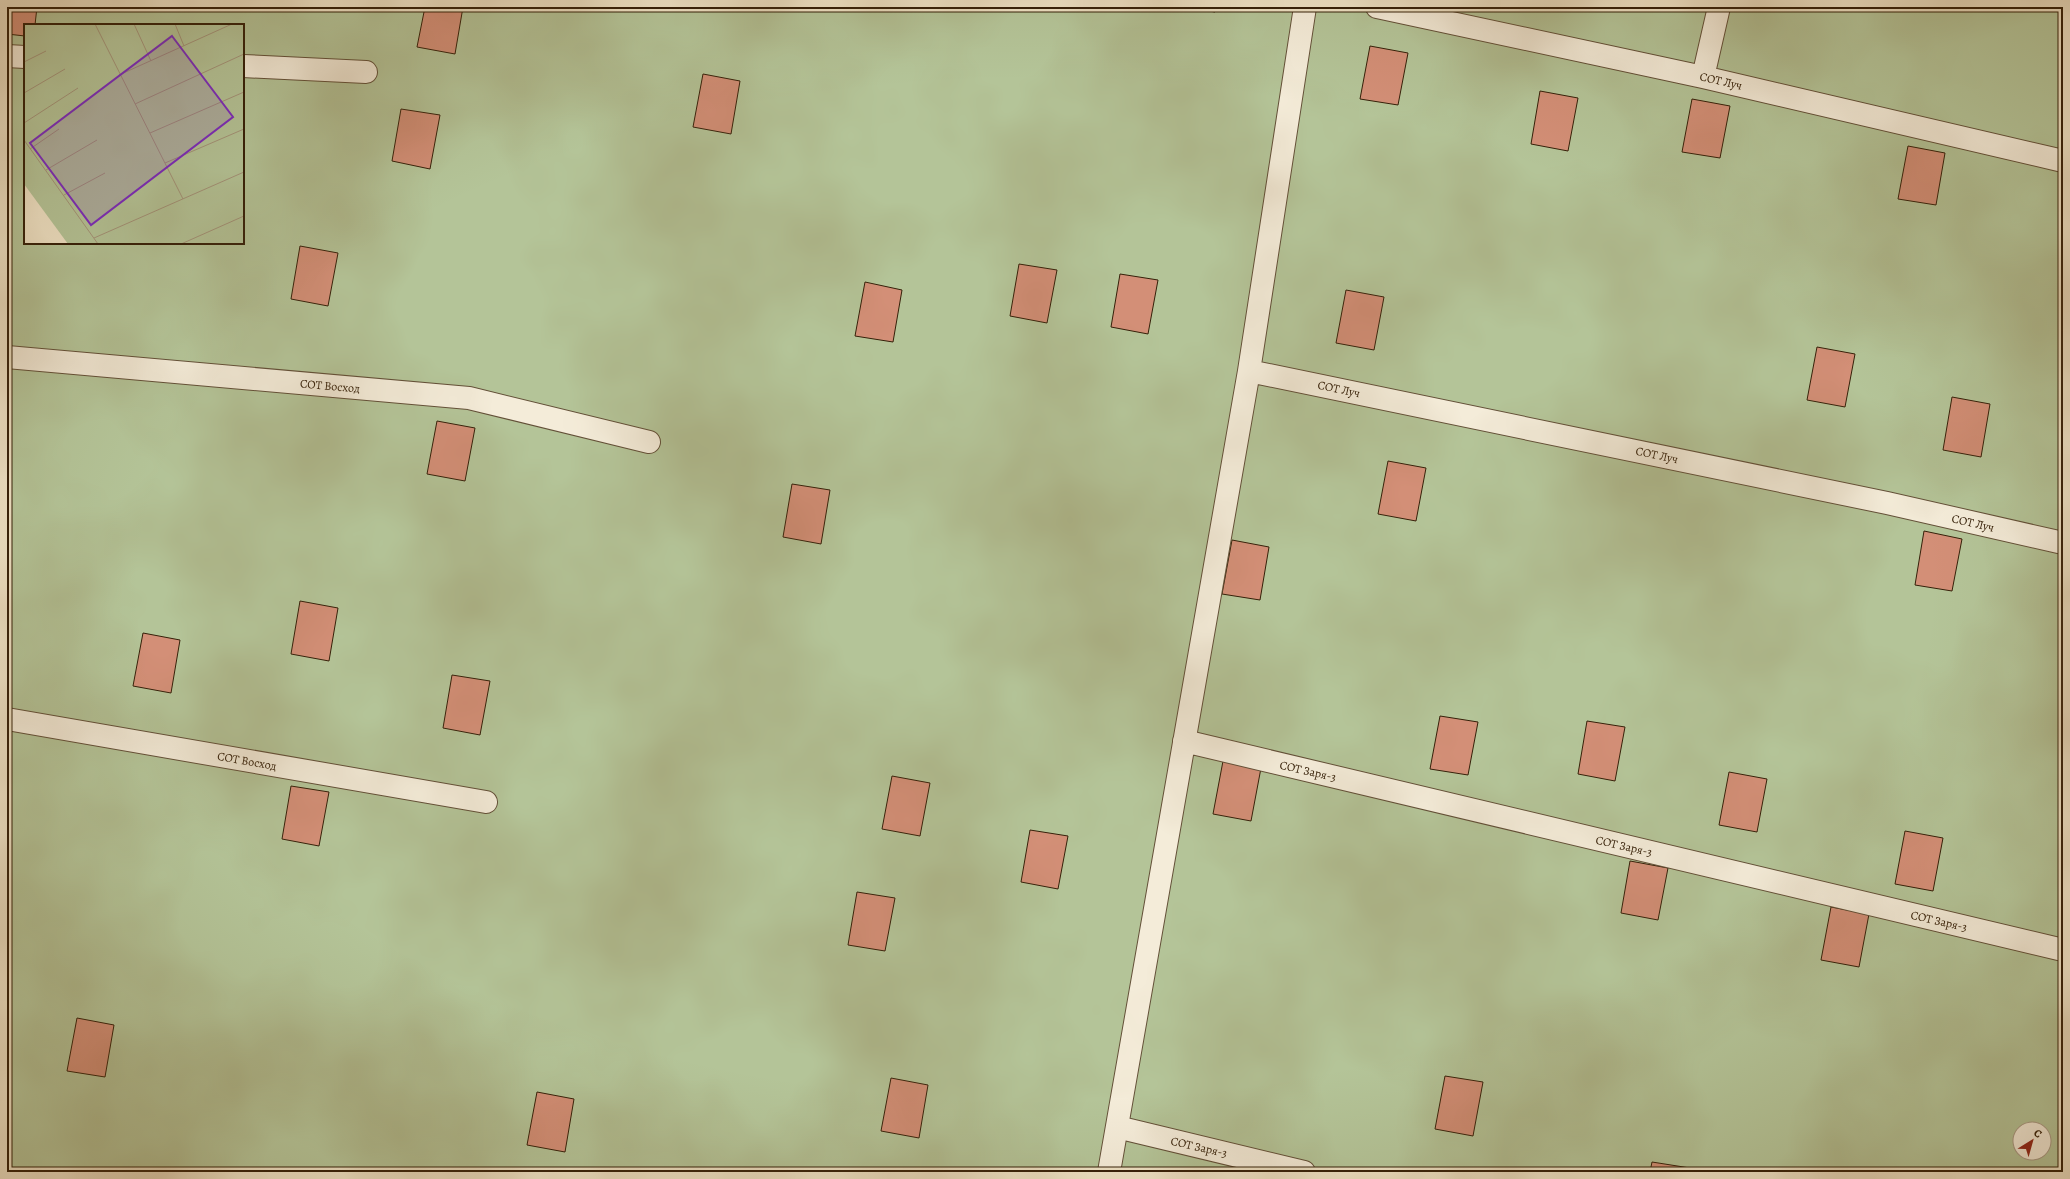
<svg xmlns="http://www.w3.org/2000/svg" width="2070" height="1179" viewBox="0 0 2070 1179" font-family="Alegreya,serif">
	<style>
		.green { fill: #b4c498; stroke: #747250; fill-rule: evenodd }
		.building { fill: #d38f77; stroke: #352009 }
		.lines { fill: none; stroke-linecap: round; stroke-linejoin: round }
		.street-casing { stroke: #635038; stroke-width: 24 }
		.street { stroke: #f4ecd9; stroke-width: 22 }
		.labels { text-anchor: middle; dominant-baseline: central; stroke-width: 3; stroke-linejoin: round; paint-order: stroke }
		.street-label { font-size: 12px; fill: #352009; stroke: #f4ecd9 }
		.inset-road { fill: none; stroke: #a4947a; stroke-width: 1 }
		.view { fill: #7b2cbf; fill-opacity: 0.15; stroke: #7b2cbf; stroke-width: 2 }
		.inset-edge { fill: none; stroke: #352009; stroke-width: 2 }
	</style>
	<rect width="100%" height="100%" fill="#eee2c5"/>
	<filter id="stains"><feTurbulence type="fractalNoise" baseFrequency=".005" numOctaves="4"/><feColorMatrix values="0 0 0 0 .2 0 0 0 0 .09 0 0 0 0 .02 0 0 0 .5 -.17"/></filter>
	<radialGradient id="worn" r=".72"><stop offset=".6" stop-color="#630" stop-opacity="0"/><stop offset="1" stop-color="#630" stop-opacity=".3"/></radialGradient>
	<path class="green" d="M7,7H2063V1172H7ZM25,25H243V243H25ZM2020,1129H2044V1153H2020Z"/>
	<path class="building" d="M7,7H37L35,25H25V36L7,34Z
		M425,7H463L455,54L417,47Z
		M1186,7H1216L1215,12Z
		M1370,46L1408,53L1398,105L1360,99Z
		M703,74L740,81L731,134L693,127Z
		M1540,91L1578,98L1568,151L1531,144Z
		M1692,99L1730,106L1720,158L1682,152Z
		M401,109L440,115L430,169L392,161Z
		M1908,146L1945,153L1936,205L1898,199Z
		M2063,201V223L2059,222Z
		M300,246L338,253L328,306L291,299Z
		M1019,264L1057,270L1047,323L1010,316Z
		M1120,274L1158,280L1148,334L1111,327Z
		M865,282L902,290L893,342L855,336Z
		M1346,290L1384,297L1374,350L1336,343Z
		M1817,347L1855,354L1845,407L1807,400Z
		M1952,397L1990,404L1981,457L1943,450Z
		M437,421L475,428L465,481L427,474Z
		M1388,461L1426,468L1416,521L1378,514Z
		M792,484L830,490L821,544L783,537Z
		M1924,531L1962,539L1952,591L1915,585Z
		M1232,540L1269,547L1260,600L1222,594Z
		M300,601L338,608L329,661L291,654Z
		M143,633L180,640L171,693L133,686Z
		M452,675L490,681L480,735L443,728Z
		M1440,716L1478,722L1468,775L1430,769Z
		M1587,721L1625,727L1615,781L1578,774Z
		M1223,761L1261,768L1251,821L1213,814Z
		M1729,772L1767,779L1757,832L1719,825Z
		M892,776L930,783L920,836L882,829Z
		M291,786L329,792L319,846L282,839Z
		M1030,830L1068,836L1058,889L1021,882Z
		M1905,831L1943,838L1933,891L1895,884Z
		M1630,861L1668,868L1658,920L1621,913Z
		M857,892L895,898L885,951L848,945Z
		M1831,907L1869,914L1859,967L1821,960Z
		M77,1018L114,1025L105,1077L67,1071Z
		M1445,1076L1483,1082L1473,1136L1435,1129Z
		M891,1078L928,1085L919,1138L881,1131Z
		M537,1092L574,1099L565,1152L527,1145Z
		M1652,1162L1690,1168L1689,1172H1650Z"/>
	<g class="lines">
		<defs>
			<path id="street" d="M1377,7L1703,77L2063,161
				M7,56L25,57
				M243,66L366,72
				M1703,77L1719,7
				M7,357L469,398L649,442
				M1249,371L1887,503L2063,543
				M7,719L486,802
				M1184,741L2063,950
				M1117,1127L1304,1172
				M1109,1172L1249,371L1305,7"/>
		</defs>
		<use href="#street" class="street-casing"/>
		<use href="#street" class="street"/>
	</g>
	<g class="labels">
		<g class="street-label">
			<text transform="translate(1721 81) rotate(13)">СОТ Луч</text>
			<text transform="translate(330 386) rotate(5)">СОТ Восход</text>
			<text transform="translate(1339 389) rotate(12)">СОТ Луч</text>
			<text transform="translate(1657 455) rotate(12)">СОТ Луч</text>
			<text transform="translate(1973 523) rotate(13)">СОТ Луч</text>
			<text transform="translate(247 761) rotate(10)">СОТ Восход</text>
			<text transform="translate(1308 771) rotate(13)">СОТ Заря-3</text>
			<text transform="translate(1624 846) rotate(13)">СОТ Заря-3</text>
			<text transform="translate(1939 921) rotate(13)">СОТ Заря-3</text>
			<text transform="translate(1199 1147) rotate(13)">СОТ Заря-3</text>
		</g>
	</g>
	<g transform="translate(24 24)">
		<rect width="220" height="220" fill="#eee2c5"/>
		<path d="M0,0H220V220H44L0,160Z" fill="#b4c498"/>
		<path class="inset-road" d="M71,0L159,175M110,0L127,37M151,0L160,22M0,38L22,27M95,51L208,0M0,69L41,45M111,80L220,30M0,99L54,64M126,109L220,68M0,116L74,220M6,125L35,105M141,139L220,105M22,146L73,116M40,171L81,149M70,214L220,148M157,220L220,192"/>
		<path class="view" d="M148,12L209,93L67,201L6,119Z"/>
		<rect width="220" height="220" class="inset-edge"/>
	</g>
	<rect width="2070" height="1179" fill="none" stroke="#eee2c5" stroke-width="24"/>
	<rect x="8" y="8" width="2054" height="1163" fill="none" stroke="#352009" stroke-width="2"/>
	<rect x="12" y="12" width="2046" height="1155" fill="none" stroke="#352009"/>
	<g transform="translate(2032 1141) rotate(37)"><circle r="19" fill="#f4ecd9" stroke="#a89a86"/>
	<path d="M0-3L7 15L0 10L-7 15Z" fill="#8f2418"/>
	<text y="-6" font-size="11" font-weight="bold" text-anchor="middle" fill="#352009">С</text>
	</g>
	<rect width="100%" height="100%" filter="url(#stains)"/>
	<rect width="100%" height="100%" fill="url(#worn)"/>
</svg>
